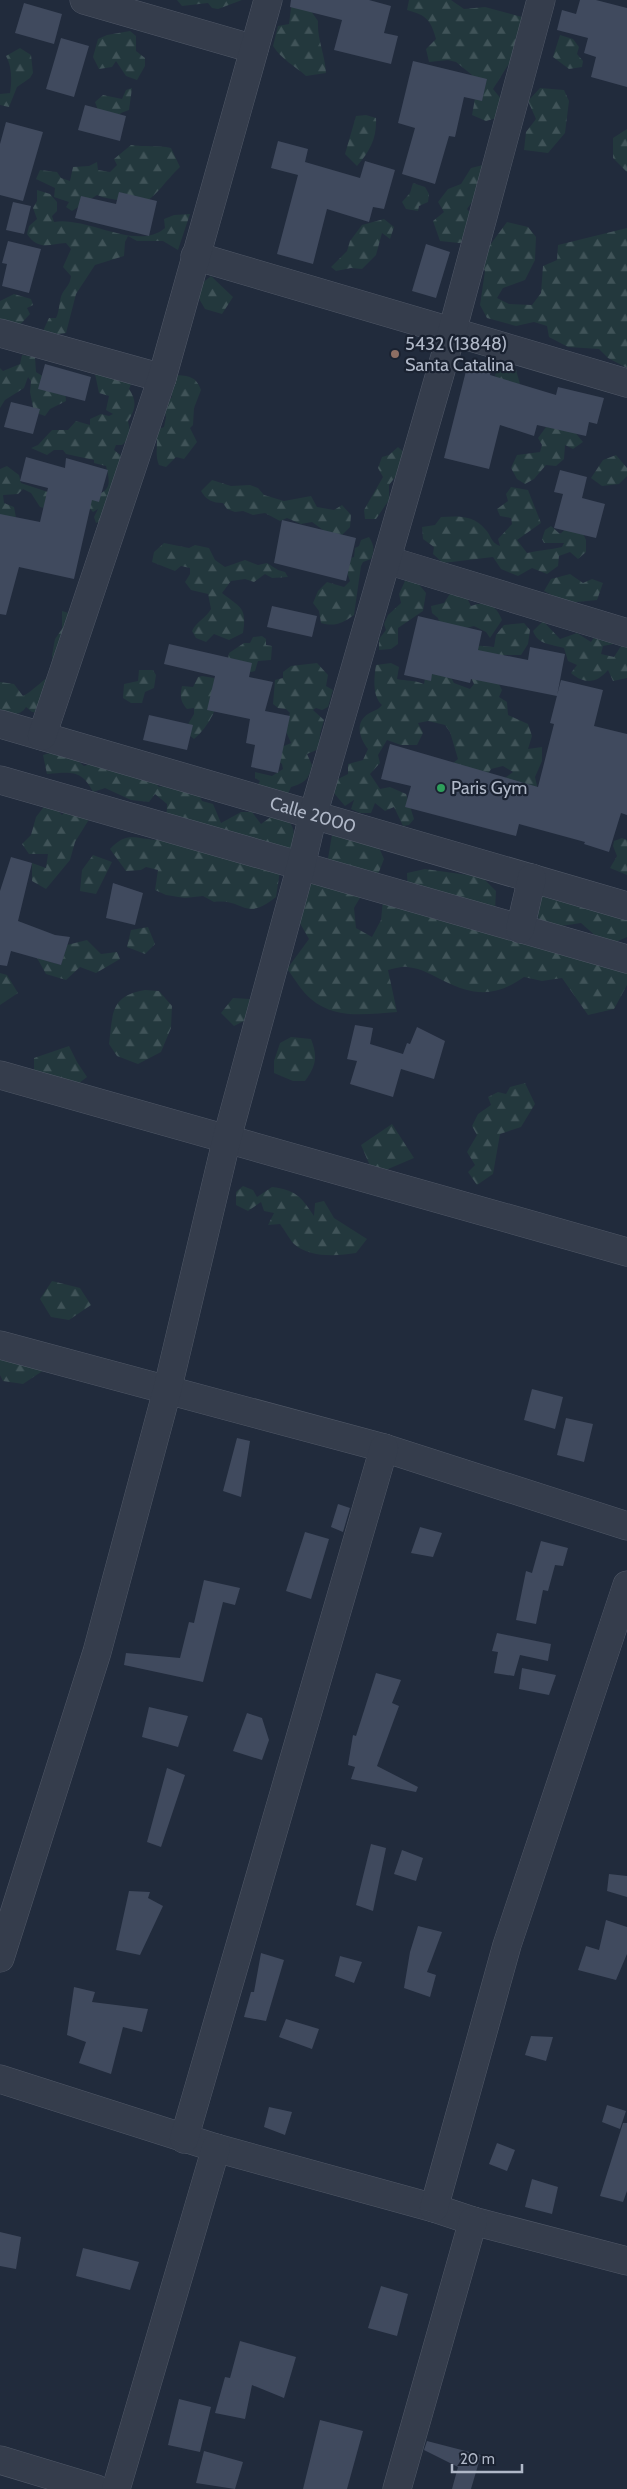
<svg xmlns="http://www.w3.org/2000/svg" width="627" height="2489" viewBox="0 0 627 2489" font-family="Cabin,sans-serif">
	<style>
		.forest { fill: url(#forest-firs) }
		.building { fill: #404a5e }
		.lines { fill: none; stroke-linecap: round; stroke-linejoin: round }
		.minor-casing { stroke: #505867; stroke-width: 29 }
		.minor { stroke: #353d4c; stroke-width: 28 }
		.education-dot { fill: #8d6e63; stroke: #1a2231; stroke-width: 2 }
		.leisure-dot { fill: #2e9e5b; stroke: #1a2231; stroke-width: 2 }
		.labels { text-anchor: middle; dominant-baseline: central; stroke-width: 4.5; stroke-linejoin: round; paint-order: stroke }
		.poi-label { font-size: 18px; fill: #b0b8c8; stroke: #1a2231; text-anchor: start }
		.street-label { font-size: 18px; fill: #b0b8c8; stroke: #1a2231 }
	</style>
	<defs>
		<pattern id="forest-firs" width="22" height="20" patternUnits="userSpaceOnUse" patternTransform="scale(1.25)"><rect width="22" height="20" fill="#23383d"/><path d="M5 1l3.5 6h-7zM16 11l3.5 6h-7z" fill="#405358"/></pattern>
	</defs>
	<rect width="100%" height="100%" fill="#212b3c"/>
	<path class="forest" d="M177,0H242L218,9L212,8L208,3L182,6Z
		M295,0L306,4L318,21C317,39 325,54 326,73L306,76C295,66 281,59 273,46L278,26L289,24L291,8Z
		M409,0H451L464,9L485,7L522,17L519,53L510,62L493,89L502,100L500,117L486,121L472,115L476,93L472,75L456,62L448,60L429,62L426,49L436,39C431,20 426,15 407,10Z
		M130,31L136,36V51L145,58V66L137,80L126,76L116,61L112,67L99,69L93,57L98,39L107,35Z
		M560,35L573,39L579,47L577,54L583,61L582,67L569,69L553,57Z
		M20,48L31,55L33,73L30,78L17,87L9,107L0,105V94L10,93C12,81 12,67 6,56Z
		M132,88L129,110L121,113L115,119L99,113L95,102L103,95L122,99L126,90Z
		M540,88L564,90L569,101L565,133L548,153L524,150L526,132L536,119L528,101Z
		M366,115L376,118C377,138 370,151 357,166L345,154L356,116Z
		M627,129V172L613,158V138Z
		M131,145C145,147 158,145 171,148L180,167C165,181 158,195 140,206C126,199 111,201 97,195L72,211L66,207L69,202L54,197L55,188L36,179L40,170L57,172L61,178L70,181L73,167L89,166L97,162L98,170L110,172L117,165L114,159Z
		M483,165L481,194L472,202L467,209L476,221L468,242L459,243L440,241L433,221L444,212L438,202L448,189L461,184L471,168Z
		M413,183L425,187L429,194L428,202L419,206L418,211L406,209L402,202L410,193Z
		M37,190L50,194L57,202V211L52,216L54,222C87,216 137,252 165,228L164,219L174,215L190,214L178,250L163,241H137L128,236L125,242L124,256L95,265L76,294L66,333L58,334L43,331L49,318H56C60,310 59,300 62,294C66,287 70,285 71,276L63,267L71,249L66,243C50,244 38,251 27,234L29,226L37,219L33,208L37,201Z
		M384,219L394,227L390,239L382,233L376,255L362,269L351,268L336,271L331,267L347,251L350,241L362,225Z
		M507,222L528,227L536,237L535,260L525,280L503,288L497,298L509,304L532,305L541,293L543,266L557,260L558,245L627,228V368L608,358L599,349L568,347L549,337L547,326L534,322L516,326L487,318L480,305L485,271L479,260Z
		M211,276L233,297L222,314L205,309L198,297L201,284Z
		M14,294L31,299L33,305L27,308L30,314L17,328L0,321V301Z
		M22,355L35,357L36,372L65,390L66,401L50,409L45,416L34,412L30,392L31,381L28,377L24,388L5,400L0,408V368L3,371L20,364Z
		M501,364H512L516,370L520,384L497,381L495,375Z
		M110,367L132,382L129,389C137,401 136,409 128,421L131,437L122,445H116L114,450L122,456L107,519L96,523L94,517L98,509L93,512L86,504L88,499C109,491 112,488 106,466L94,463V460L66,454L63,450H54L47,455L31,448L38,445L52,430H68L76,421L90,425V419L101,414L109,416L113,414L106,410L109,396L99,393L95,374Z
		M175,375C189,376 196,376 201,390L194,408L193,425L190,428L197,442L184,459L176,457L166,467L159,465C154,453 159,443 156,430L164,427L166,417L163,406L172,397L169,388Z
		M569,425L583,442L573,449L565,445L564,459L556,466L546,465L534,479L525,484L517,479L511,468L517,455L540,452L542,445L538,438L546,427Z
		M398,447L405,453L403,467L389,485V500L376,519H365L364,510L383,477L378,468L382,457L389,455Z
		M616,455L627,468V476L619,484L602,486L591,478L603,460Z
		M7,466L19,475L21,483L51,493L52,510L40,507L31,493L23,489L18,494L3,495L4,503L14,507L17,523H0V469Z
		M212,480L231,486L250,485L258,488L264,495L284,501L311,496L317,507L334,510L342,505L351,515L350,527L340,537L330,535L312,522L301,524L287,518L280,521L265,513L253,515L243,511L235,512L227,509L223,503C213,503 206,500 201,491Z
		M511,487L528,490L541,523L517,540L527,553C539,550 550,550 562,547L564,543H544L542,539L545,530L551,526L560,534L570,525L580,527L586,540V552L578,559L570,552L559,556L558,566L547,574L532,568L518,576L501,569L493,557L443,563L433,554L434,547L423,539L422,527L435,525L441,517C457,516 474,515 485,529C492,536 490,542 500,546L498,539L512,524L511,518L500,516L497,509L508,501L506,494Z
		M369,537C374,545 375,550 371,559L363,562L361,566L354,615C343,623 335,627 321,623L319,611L313,603L318,591L327,582L344,587L350,581L345,567L347,559L354,557L355,548L359,546L361,540Z
		M164,543L189,548L195,545L209,548L215,560L225,567L245,560L258,565L267,563L278,570L285,572L288,577L272,578L265,574L254,582L245,579L231,581L222,593C241,608 247,607 243,633L229,640L214,634L206,642L196,638L192,631C197,621 205,619 211,609L208,594L191,590L185,582L190,574V568L181,566L175,571L152,562L154,552Z
		M570,574L583,583L592,579L603,583L597,600L567,603L544,591L551,579Z
		M405,581L417,582L426,593L423,611L398,628V644L391,649L379,650V639L386,630L384,624L388,615L401,603L399,594Z
		M451,592L467,598L471,606C487,600 496,605 502,620L490,638L486,632L474,626L443,634L438,618L432,613L431,606L444,603Z
		M62,611L72,614L45,713L32,712L26,707C20,717 10,714 0,712V682L14,684L23,696C34,690 40,682 50,676L53,665L52,655L55,639L62,629Z
		M543,621L560,639L577,633L591,642L598,631L618,643L603,646L601,654L614,657L621,646L627,644V678L613,681L608,670C597,683 585,685 571,673L577,665L568,661L564,648C551,644 538,645 533,631Z
		M524,623L530,630L528,644L521,655H504L494,675L502,690L499,697L507,702L508,715L528,724L532,736L528,749L542,747V761L535,777L539,795L505,778L513,772L503,766L491,769L483,783L444,771L458,759L450,732L445,725L428,721L418,723L423,733L417,745H401L387,740L378,755L380,763L370,774L380,789L390,787L406,794L414,819L409,825L403,826L394,807L385,811L375,803L371,813H360L351,809L354,800L345,806L333,792L336,780L348,774V764L363,760L368,749C360,739 354,723 368,714C374,710 377,711 382,705C372,696 374,678 376,665L391,663L399,667L397,679C407,681 414,680 424,684L426,673L448,672L454,683L470,689L474,684L466,667L472,645L494,647L496,635L504,625Z
		M262,636L266,639V645L272,646L271,660L258,661L255,671L239,675L227,666L229,653L244,643H250L253,637Z
		M317,663L328,675L326,686L333,690L328,707L322,710L316,708L313,710L324,720L320,734L319,749L307,754L312,765C309,779 305,783 291,787L288,794L280,793L277,789L273,792L257,786L260,781L255,778V772L272,776L283,769L282,764L276,759L277,749L291,743L284,727L290,713L286,709L278,708L273,704L275,680L283,678V672L291,666Z
		M139,670H153L156,675L154,688L145,692L142,703H131L123,698L124,684L138,681Z
		M202,676L214,678L222,686C218,706 210,726 194,739L184,731L194,714V708L187,709C180,701 180,696 182,686L193,687L198,677Z
		M63,749L84,766L100,761L148,774L159,787L178,782L194,785L202,801L213,804L221,823L241,812H252L261,824L275,814C294,821 295,828 294,848L282,857L276,897C243,923 245,898 214,902L203,896L185,898L166,895L155,890L158,870L146,867L141,870L126,871L110,849C127,831 135,839 157,840L166,831L167,804L155,794L149,802L131,800L105,788L93,792C82,769 70,772 47,774L43,755Z
		M49,800L62,815L74,801L93,813L75,842L70,860L46,889L32,881V863L46,868L48,854H29L22,844L31,835L36,817Z
		M332,835L377,843L384,859L377,877L364,891L354,908L356,928L372,937L381,920L383,900L408,897L407,873L425,869L482,877L496,891L495,910L627,952V985L614,1009L588,1015L562,978L542,981L524,977C496,997 474,996 444,981C432,975 421,968 407,967C401,966 394,969 388,970L397,1012C368,1014 335,1020 311,999C302,992 295,979 287,969L309,939L294,913L302,890L325,876Z
		M622,838L627,840V875L610,868L617,856L613,846L614,841Z
		M93,855L112,862L96,894L80,891L82,870Z
		M533,891L627,906V937L607,946L581,923L541,929Z
		M148,927L155,944L145,954L127,947L131,930Z
		M87,940L101,954L117,952L120,959L96,973L80,967L66,980L46,974L37,958L61,965L67,945Z
		M0,973L7,975L18,993L0,1005Z
		M145,990L159,991L172,1006L171,1028L161,1052L138,1064L117,1056L109,1044C113,1013 110,996 145,990Z
		M233,998L250,999L248,1019L234,1026L221,1013Z
		M291,1037L311,1039C318,1057 316,1066 305,1081H293L274,1073V1061L280,1043Z
		M69,1046L77,1062L87,1077L74,1087L34,1077V1058Z
		M525,1083L535,1104L521,1127L500,1134L493,1174L477,1185L468,1172L475,1165L467,1152L477,1135L472,1126L478,1114L491,1105L488,1097L498,1092L506,1094L510,1087Z
		M392,1124L414,1158L374,1175L361,1145Z
		M243,1186L253,1190L257,1197L272,1187C295,1190 301,1196 314,1216L315,1203L324,1201L334,1218L367,1239L356,1253C338,1256 309,1258 294,1244C289,1239 285,1230 280,1224L268,1225L274,1213L264,1211L261,1202L248,1211L236,1205V1192Z
		M52,1281L80,1288L91,1305L69,1320L51,1317L40,1299Z
		M0,1353L44,1370L23,1384L3,1381L0,1375Z"/>
	<path class="building" d="M291,0H369L391,6L384,33L398,36L391,64L334,50L342,20L290,7Z
		M580,0H596L627,8V87L591,77L596,57L584,53L588,38L557,30L562,10L576,14Z
		M24,3L62,14L54,44L15,33Z
		M61,38L89,46L74,97L46,89Z
		M413,61L487,79L482,101L464,97L455,137L449,136L435,184L402,174L415,128L398,123Z
		M85,105L126,116L120,141L78,130Z
		M6,122L43,132L23,201L0,195V144Z
		M278,141L308,149L305,162L360,178L365,161L395,170L384,209L373,207L369,222L327,209L313,264L277,254L298,175L271,168Z
		M119,192L157,201L149,236L75,218L81,196L116,204Z
		M13,202L31,206L24,234L6,230Z
		M8,241L41,249L29,293L2,286L7,264L2,263Z
		M426,244L450,252L436,298L412,291Z
		M468,363L491,369L490,375L556,395L558,387L604,398L597,424L589,422L586,436L537,425L534,436L500,425L489,469L444,458Z
		M45,364L91,377L85,401L38,389Z
		M11,402L40,409L33,434L4,427Z
		M26,457L65,468L66,458L108,470L99,502L92,500L74,579L19,567L6,615L0,614V514L40,522L48,488L20,481Z
		M560,470L587,477L582,498L605,504L596,538L554,528L563,494L554,492Z
		M282,520L356,538L346,581L274,563Z
		M272,606L317,616L312,637L267,627Z
		M418,616L482,631L478,650L528,660L530,647L565,654L557,696L471,679L470,683L432,674L431,681L404,675Z
		M169,644L252,663L249,677L273,682L265,711L290,716L278,773L251,767L255,745L246,743L250,719L207,710L215,676L164,664Z
		M561,680L603,690L594,726L627,734V815L621,813L609,852L584,844L585,842L519,824L516,836L405,807L411,786L381,779L390,744L538,787L554,724L550,723Z
		M149,715L193,725L187,750L143,740Z
		M11,857L32,863L18,921L55,935L70,937L61,965L11,951L7,966L0,965V891Z
		M113,883L143,893L135,925L106,918Z
		M355,1025L373,1028L370,1044L403,1054L407,1043L410,1044L417,1027L445,1041L434,1079L401,1069L393,1097L350,1084L357,1061L347,1059Z
		M532,1389L563,1397L555,1429L524,1420Z
		M566,1418L593,1424L584,1462L557,1455Z
		M237,1438L250,1441L241,1497L223,1491Z
		M338,1504L350,1508L343,1532L331,1527Z
		M420,1527L442,1533L433,1557L411,1553Z
		M305,1532L329,1539L311,1599L286,1591Z
		M541,1541L568,1548L563,1566L555,1565L548,1591L543,1590L536,1624L516,1620L526,1571L532,1573Z
		M204,1580L240,1588L235,1605L223,1602L203,1682L124,1665L126,1653L180,1658L189,1622L194,1623Z
		M497,1633L551,1644L548,1661L520,1655L514,1676L494,1673L498,1652L492,1651Z
		M522,1668L556,1675L549,1695L519,1689Z
		M376,1673L401,1680L392,1703L399,1706L377,1766L418,1787L416,1792L351,1779L355,1767L348,1765L353,1735L356,1736Z
		M149,1707L188,1716L178,1747L142,1737Z
		M247,1713L262,1718L269,1740L262,1760L233,1751Z
		M167,1768L185,1775L161,1847L147,1842Z
		M371,1844L386,1848L373,1911L356,1905Z
		M402,1850L423,1858L416,1881L394,1874Z
		M609,1874L627,1876V1897L607,1891Z
		M129,1891L150,1892L148,1898L163,1906L140,1955L116,1950Z
		M606,1920L627,1927V1954L616,1980L578,1970L586,1946L599,1950Z
		M418,1926L442,1932L427,1972L436,1975L430,1997L404,1988L410,1952Z
		M261,1953L284,1960L266,2021L244,2017L251,1992H254Z
		M340,1956L362,1962L354,1983L335,1976Z
		M74,1987L95,1992L92,2002L148,2009L142,2032L123,2027L111,2074L79,2063L86,2042L67,2035Z
		M286,2019L319,2029L312,2049L279,2037Z
		M531,2036L553,2037L546,2061L525,2055Z
		M607,2105L626,2111L620,2129L602,2122Z
		M269,2107L292,2112L285,2135L264,2127Z
		M623,2123H627V2191L623,2202L600,2196Z
		M497,2143L515,2150L507,2171L489,2164Z
		M532,2179L558,2187L552,2214L525,2207Z
		M0,2232L21,2237L16,2269L0,2266Z
		M83,2248L139,2262L130,2290L76,2276Z
		M381,2286L408,2294L397,2336L368,2328Z
		M240,2341L296,2357L284,2398L252,2385L245,2419L215,2413L225,2377L230,2378Z
		M179,2399L211,2407L200,2452L168,2445Z
		M320,2420L363,2431L347,2489H303Z
		M427,2441L481,2455L471,2489H452L458,2467L424,2450Z
		M204,2451L243,2462L235,2489L196,2483Z"/>
	<g class="lines">
		<defs>
			<g id="minor">
				<path d="M84,0L254,49"/>
				<path d="M195,256L627,383"/>
				<path d="M0,333L162,378"/>
				<path d="M387,560L627,633"/>
				<path id="s1" d="M0,724L627,906"/>
				<path d="M42,736L162,378L268,0"/>
				<path d="M0,780L627,959"/>
				<path d="M520,929L532,878"/>
				<path d="M0,1075L627,1252"/>
				<path d="M0,1345L384,1448L627,1526"/>
				<path d="M0,1958L97,1652L167,1391L227,1138L301,866L313,815L452,332L541,0"/>
				<path d="M0,2079L216,2148L434,2208L473,2221L627,2261"/>
				<path d="M184,2139L384,1448"/>
				<path d="M434,2208L507,1945L627,1585"/>
				<path d="M0,2460L96,2489"/>
				<path d="M116,2489L216,2148"/>
				<path d="M397,2489L473,2221"/>
			</g>
		</defs>
		<use href="#minor" class="minor-casing"/>
		<use href="#minor" class="minor"/>
	</g>
	<circle class="education-dot" cx="395" cy="354" r="5"/>
	<circle class="leisure-dot" cx="441" cy="788" r="5"/>
	<g class="labels">
		<g class="poi-label">
			<text x="405" y="344">5432 (13848)<tspan x="405" dy="21">Santa Catalina</tspan></text>
			<text x="451" y="788">Paris Gym</text>
		</g>
		<g class="street-label">
			<text stroke="none"><textPath href="#s1" startOffset="326">Calle 2000</textPath></text>
		</g>
	</g>
	<path d="M452 2464v8h70v-8" fill="none" stroke="#b0b8c8" stroke-width="2.5"/>
	<text x="460" y="2464" font-size="15" fill="#b0b8c8" stroke="#1a2231" stroke-width="4" paint-order="stroke">20 m</text>
</svg>
